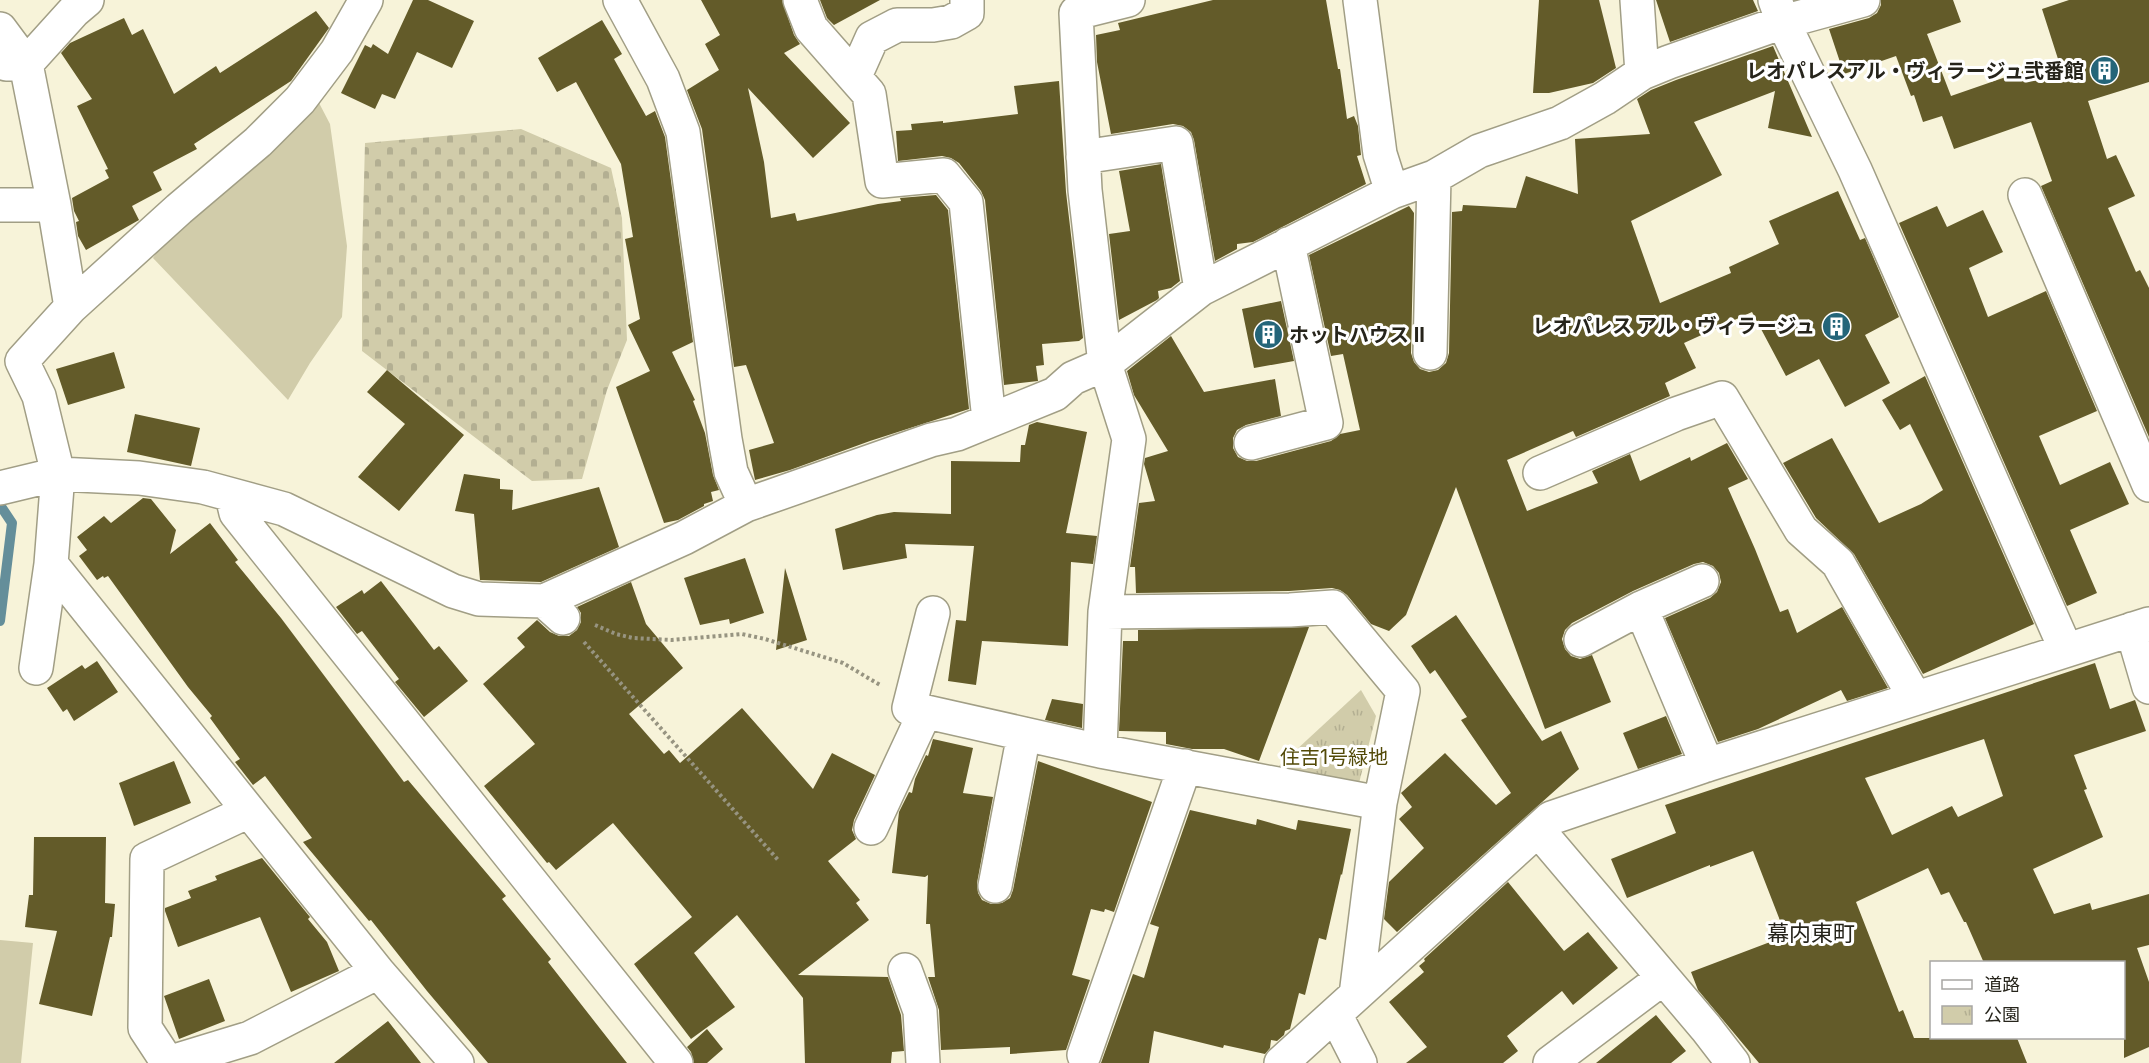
<svg xmlns="http://www.w3.org/2000/svg" width="2149" height="1063" viewBox="0 0 2149 1063" font-family="Inter,'Noto Sans JP',sans-serif">
	<style>
		.green { fill: #d1ccaa }
		.cemetery { fill: url(#cemetery-stones) }
		.park { fill: url(#park-tufts) }
		.lines { fill: none; stroke-linecap: round; stroke-linejoin: round }
		.stream { stroke: #648e9a; stroke-width: 10 }
		.building { fill: #635b29; fill-rule: evenodd }
		.minor-casing { stroke: #a19e85; stroke-width: 36 }
		.path { stroke: #979481; stroke-width: 4; stroke-dasharray: 3 3; stroke-linecap: butt }
		.minor { stroke: #fff; stroke-width: 33 }
		.labels { text-anchor: middle; dominant-baseline: central; stroke-width: 6; stroke-linejoin: round; paint-order: stroke }
		.poi-label { font-size: 20px; font-weight: bold; fill: #26241b; stroke: #fff; text-anchor: end }
		.park-label { font-size: 20px; fill: #534a08; stroke: #fff }
		.quarter-label { font-size: 22px; fill: #26241b; stroke: #fff }
	</style>
	<defs>
		<pattern id="cemetery-stones" width="16" height="16" patternUnits="userSpaceOnUse" patternTransform="scale(1.5)"><rect width="16" height="16" fill="#d1ccaa"/><path d="M2 7V4a2 2 0 0 1 4 0v3zM10 15v-3a2 2 0 0 1 4 0v3z" fill="#b3af92"/></pattern>
		<pattern id="park-tufts" width="24" height="20" patternUnits="userSpaceOnUse" patternTransform="scale(1.5)"><rect width="24" height="20" fill="#d1ccaa"/><path d="M3 7l-1-3M5 7V3M7 7l1-3M15 17l-1-3M17 17v-4M19 17l1-3" fill="none" stroke="#b3af92"/></pattern>
	</defs>
	<rect width="100%" height="100%" fill="#f7f3d9"/>
	<path class="green" d="M318,101L330,124L347,246L342,317L310,363L288,400L153,258L174,227Z
		M0,940L33,943L21,1063H0Z"/>
	<path class="cemetery" d="M521,129L611,168L622,218L627,340L607,390L582,479L532,481L362,351V257L365,143Z"/>
	<path class="park" d="M1361,690L1376,716L1357,791L1268,776Z"/>
	<g class="lines">
		<path class="stream" d="M0,505L12,523L0,621"/>
	</g>
	<path class="building" d="M413,0H428L474,21L452,68L417,52L395,99L382,94L375,109L341,93L365,45L371,48L373,44L388,54Z
		M701,0H782L794,35L800,44L784,53L850,123L813,158L748,88L764,162L771,218L795,213L797,221L878,204L901,201L900,198L936,195L948,210L969,409L870,441L790,470L755,480L749,450L774,443L746,365L734,367L702,129L687,90L719,70L705,44L720,35Z
		M820,0H880L834,25L827,18Z
		M1213,0H1326L1338,69H1340L1347,119L1354,116L1358,126L1361,155L1357,156L1366,184L1253,242L1237,244V249L1215,261L1194,140L1191,132L1183,126L1173,124L1111,134L1097,62L1096,35L1120,30L1118,23Z
		M1539,0H1599L1616,68L1593,83L1549,93H1533Z
		M1656,0H1753L1758,11L1670,42Z
		M1881,0H1953L1961,22L1927,34L1951,96L2058,59L2042,9L2069,0H2149V82L2088,101L2107,159L2116,155L2135,196L2108,208L2136,272L2140,270L2149,288V437L2041,186L2052,181L2031,122L1954,149L1942,116L1923,122L1914,95L1911,96L1896,56L1844,74L1829,29L1869,18L1877,13L1881,5Z
		M316,11L329,28L291,81L194,144L197,149L153,172L162,190L132,206L139,220L86,250L78,236L76,222L79,221L74,211L72,198L109,178L105,170L108,169L77,106L92,99L61,53L70,43L124,18L132,35L143,29L174,94L216,66L220,73Z
		M602,20L622,54L614,59L646,116L655,111L665,137L693,342L672,352L695,400L693,401L705,433L713,475L719,490L711,492L713,501L704,504V506L678,520L664,523L616,387L650,371L628,325L640,319L625,239L633,237L621,164L576,82L557,92L538,58Z
		M1773,46L1812,137L1768,128L1775,91L1694,122L1722,175L1631,221L1660,303L1731,273L1729,267L1779,244L1769,221L1838,191L1860,240L1865,238L1899,317L1865,335L1890,383L1845,407L1819,359L1786,376L1752,312L1684,343L1696,368L1665,383L1670,396L1576,437L1573,431L1507,460L1527,511L1598,483L1592,471L1630,454L1640,481L1690,457L1691,461L1727,443L1748,479L1728,488L1755,549L1780,612L1788,609L1797,633L1842,607L1888,688L1847,701L1841,690L1758,729L1718,742L1665,618L1710,598L1717,592L1721,582L1719,573L1713,566L1703,562L1694,564L1633,591L1572,623L1565,630L1562,639L1565,649L1571,656L1580,659L1592,655L1611,702L1545,729L1456,487L1406,615L1389,631L1371,624L1347,595L1340,590L1332,588L1289,591L1136,593L1135,567H1130L1139,503L1155,501L1144,464L1145,458L1168,451L1134,395L1127,371L1171,336L1204,392L1275,379L1281,416L1246,425L1237,430L1233,438V448L1238,457L1247,461H1256L1331,441L1340,434L1360,430L1343,354L1331,356L1309,255L1409,206L1414,213L1411,353L1414,362L1420,369L1429,372L1438,370L1446,363L1449,353L1452,212L1462,211L1463,205L1516,208L1526,176L1578,194L1575,139L1650,134L1637,99L1651,90L1676,80Z
		M1059,81L1066,192L1083,338L1079,341L1042,344L1044,365L1036,366L1038,381L1004,385L985,200L981,191L959,163L951,158L942,156L898,161L896,131L912,130L911,124L943,121V123L1018,114L1014,86Z
		M1161,164L1180,281L1171,288L1158,291L1159,298L1157,300L1119,320L1109,234L1130,231L1119,171Z
		M1937,206L1947,227L1983,210L2003,252L1969,268L1988,317L2046,291L2097,411L2039,436L2060,485L2110,462L2129,504L2070,530L2097,593L2067,606L1899,223Z
		M1281,301L1294,361L1254,368L1242,309Z
		M114,352L125,388L68,405L56,369Z
		M387,370L464,435L399,511L358,477L405,424L367,392Z
		M1925,376L2034,624L1923,674L1854,554L1816,518L1783,463L1832,438L1879,523L1921,504L1943,490L1910,424L1900,430L1882,400Z
		M135,414L200,428L191,466L127,452Z
		M1037,422L1087,432L1066,533L1097,536L1093,564L1071,562L1068,646L982,641L976,685L948,681L956,620L966,621L974,546L905,544L907,558L843,570L835,529L877,515L894,512L951,514V461L1020,462L1021,445H1025L1029,425Z
		M464,474L500,479V489L513,490L512,510L599,487L619,547L541,582L480,580L474,514L455,511Z
		M143,498L151,499L176,530L170,554L210,523L238,560L235,562L281,618L404,782L408,780L506,896L502,899L551,959L548,962L627,1063H488L427,991L371,920L369,921L303,842L312,838L265,776L253,785L235,762L240,759L210,718L212,716L188,687L108,576L104,578L103,576L97,580L79,556L87,550L77,537L104,516L111,523Z
		M745,558L764,613L730,624L729,619L700,625L684,578Z
		M785,568L807,640L776,650Z
		M381,581L434,650L439,646L468,681L424,717L395,682L399,679L362,631L357,634L336,607L362,590L364,594Z
		M631,582L646,624L683,668L629,714L664,754L669,750L680,763L742,708L813,789L832,753L875,775L854,820L852,830L856,839L828,861L860,900L856,903L869,920L798,975L888,977L901,1015L904,1051L892,1052L891,1063H805L803,998L737,915L694,953L735,1007L691,1039L634,964L692,917L613,823L556,870L549,862L547,863L484,786L535,744L483,684L525,647L517,638L537,620L550,632L559,636H569L577,630L581,622V613L577,607Z
		M1456,615L1542,741L1561,731L1579,769L1397,932L1384,919L1389,882L1424,848L1399,819L1412,807L1401,793L1445,753L1496,805L1511,793L1461,720L1467,717L1435,670L1430,674L1411,646Z
		M1309,627L1259,761L1224,749H1192L1166,744V732L1119,731L1123,641H1138V630Z
		M97,661L118,692L74,721L67,709L63,712L47,688L82,665L85,669Z
		M2095,663L2110,709L2135,700L2146,731L2074,755L2087,789L2084,790L2103,837L2033,869L2054,914L2090,903L2092,910L2149,894V945L2137,948L2149,982V1047L2124,1058V963H1984L1966,922H1964L1949,892L1941,895L1928,868L1856,902L1899,1012L1903,1010L1914,1038H2017L2027,1063H1759L1698,990L1691,972L1786,936L1753,851L1710,867V865L1627,898L1611,859L1676,833L1665,805ZM1984,739L2003,796L1958,817L1952,806L1892,835L1865,778Z
		M1052,699L1083,704L1082,728L1045,720Z
		M1666,716L1682,754L1638,769L1623,733Z
		M933,739L973,748L963,793L993,797L977,883L978,893L982,900L991,904L1002,903L1010,898L1013,890L1038,761L1152,802L1114,912L1105,909L1104,912L1091,909L1072,975L1090,980L1066,1050L1010,1054V1047L941,1050L939,1010L928,977H935L930,924H926L928,875L925,877L892,873L899,812L909,792L912,793L915,779L926,755L928,756Z
		M174,761L191,803L134,826L119,783Z
		M1190,810L1256,825L1257,819L1296,830L1298,820L1351,829L1342,875L1341,874L1326,940L1319,938L1305,995L1299,993L1290,1029L1285,1031L1284,1035L1277,1041L1271,1040L1270,1048L1265,1054L1224,1045L1223,1048L1154,1031L1149,1063H1101L1133,974L1144,978L1159,927L1150,924Z
		M34,837H106L105,903L115,904L112,937H110L92,1016L39,1004L57,931L25,927L29,895H33Z
		M262,858L310,917L308,919L327,942L339,971L291,992L260,917L178,947L165,911V908L191,898L188,891L217,880L215,876Z
		M1508,882L1564,951L1588,932L1618,968L1573,1005L1562,991L1507,1036L1518,1051L1503,1063H1406L1427,1047L1389,1002L1424,972L1419,966L1425,961L1424,959Z
		M209,979L225,1021L179,1039L164,996Z
		M1656,1015L1686,1051L1671,1063H1596Z
		M388,1021L421,1063H334Z
		M707,1029L723,1049L707,1063H694L691,1052L687,1047Z"/>
	<g class="lines">
		<defs>
			<path id="minor" d="M620,0L663,79L683,132L725,439L731,472L746,505
				M800,0L811,28L869,94L882,181L944,175L966,202L989,420
				M1360,0L1380,154L1392,192
				M1637,0L1642,73
				M1775,0L1783,22L1855,170L2066,650
				M0,29L26,64L54,205L71,307
				M6,64H26L74,11L87,0
				M855,76L872,38L897,25H933L951,22L967,13V0
				M1083,157L1176,143L1201,289
				M2025,195L2149,485
				M0,205H54
				M1430,353L1434,177
				M1251,443L1326,423L1288,244
				M1540,473L1676,414L1722,398L1801,530L1838,563L1915,698
				M0,488L58,474L39,396L22,361L71,307L179,209L258,142L300,100L337,51L366,0
				M232,496L236,513L676,1063
				M51,564L378,972L457,1063
				M544,601L684,538L746,505L931,440L957,434L1055,394L1073,378L1105,364L1201,289L1392,192L1434,177L1479,151L1560,123L1605,98L1642,73L1669,62L1783,22L1863,0
				M1641,608L1707,765
				M1105,612L1290,610L1333,607L1403,691L1380,803L1356,995
				M933,613L909,708L1100,751L1380,803
				M2132,629L2149,687
				M1581,640L1641,608L1702,581
				M36,668L51,564L58,474L139,478L203,487L284,509L453,591L479,599L544,601L563,618
				M1100,751L1105,612L1129,439L1105,364L1085,190L1076,13L1128,0
				M249,811L147,859L145,1028L168,1063L250,1038L378,972
				M871,828L925,712
				M1538,830L1706,1028L1733,1063
				M995,886L1024,734
				M905,970L920,1011L923,1063
				M1335,1014L1360,1063
				M1084,1055L1185,766
				M1281,1063L1551,818L1707,765L2149,624
				M1550,1063L1663,978"/>
		</defs>
		<use href="#minor" class="minor-casing"/>
		<path class="path" d="M595,625L616,634L633,638L672,640L742,634L765,639L843,663L880,685
			M584,642L779,861"/>
		<use href="#minor" class="minor"/>
	</g>
	<defs>
		<symbol id="building-disc" viewBox="-11 -11 22 22"><circle r="9.5" fill="#246579" stroke="#fff"/><path d="M-4-6H4V6H1V3H-1V6H-4ZM-2.5-4.3h1.7v1.8h-1.7ZM.8-4.3h1.7v1.8H.8ZM-2.5-1h1.7V.8h-1.7ZM.8-1h1.7V.8H.8Z" fill="#fff"/></symbol>
	</defs>
	<g fill-rule="evenodd">
		<use href="#building-disc" x="2088" y="54" width="33" height="33"/>
		<use href="#building-disc" x="1820" y="310" width="33" height="33"/>
		<use href="#building-disc" x="1252" y="318" width="33" height="33"/>
	</g>
	<g class="labels">
		<g class="poi-label">
			<text x="2084" y="71">レオパレスアル・ヴィラージュ弐番館</text>
			<text x="1815" y="326">レオパレス アル・ヴィラージュ</text>
			<text x="1289" y="335" text-anchor="start">ホットハウス II</text>
		</g>
		<g class="park-label">
			<text x="1334" y="757">住吉1号緑地</text>
		</g>
		<g class="quarter-label">
			<text x="1811" y="933">幕内東町</text>
		</g>
	</g>
	<rect x="1930" y="961" width="195" height="78" fill="#ffffff" stroke="#a8a7a4" stroke-width="1.5"/>
	<rect x="1942" y="980" width="30" height="9" fill="#ffffff" stroke="#a8a7a4" stroke-width="1.5"/>
	<text x="1984" y="991" font-size="18" fill="#26241b">道路</text>
	<rect x="1942" y="1006" width="30" height="18" fill="url(#park-tufts)" stroke="#a8a7a4" stroke-width="1.5"/>
	<text x="1984" y="1021" font-size="18" fill="#26241b">公園</text>
</svg>
